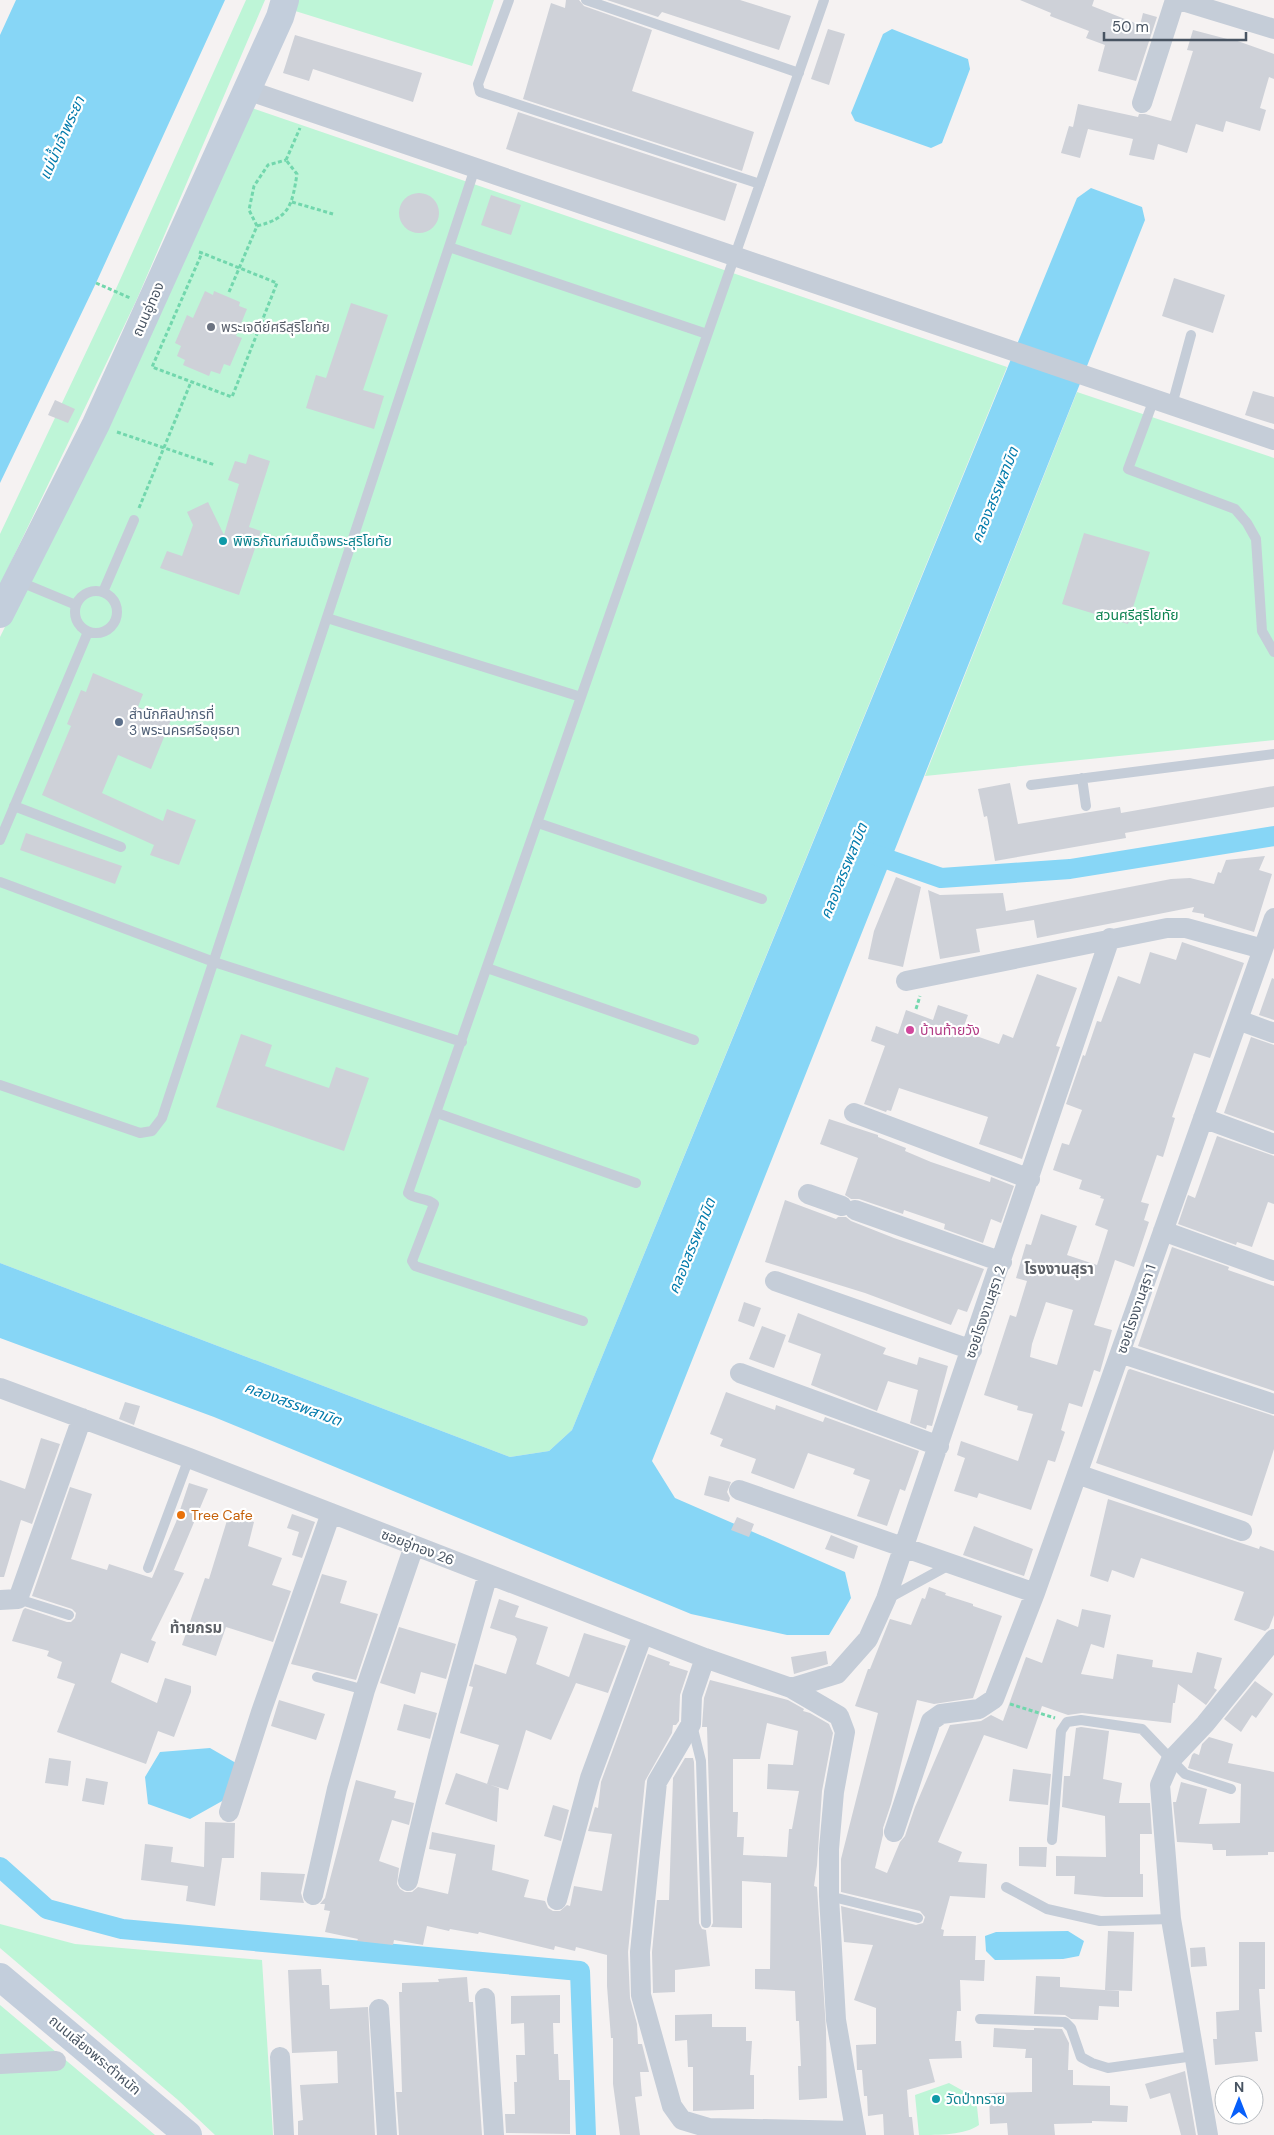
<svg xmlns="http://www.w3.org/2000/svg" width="1274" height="2135" viewBox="0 0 1274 2135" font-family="'DM Sans','Noto Sans Thai',sans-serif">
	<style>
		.green { fill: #bef5d7 }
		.water { fill: #87d6f6 }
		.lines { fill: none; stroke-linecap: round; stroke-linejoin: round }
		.canal { stroke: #87d6f6; stroke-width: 20 }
		.building { fill: #ced1d8; fill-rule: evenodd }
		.path { stroke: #72d7ad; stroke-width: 3; stroke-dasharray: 4 2.5; stroke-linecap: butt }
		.lane { stroke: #c5cdd8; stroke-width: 10 }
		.street { stroke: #c5cdd8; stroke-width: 20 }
		.secondary { stroke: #c3cedc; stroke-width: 28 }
		.worship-dot { fill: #6b7280; stroke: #fff; stroke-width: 2 }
		.culture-dot { fill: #0f9aa8; stroke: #fff; stroke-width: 2 }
		.service-dot { fill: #5c6f8a; stroke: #fff; stroke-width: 2 }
		.hotel-dot { fill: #d1479c; stroke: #fff; stroke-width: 2 }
		.food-dot { fill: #e8710a; stroke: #fff; stroke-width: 2 }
		.labels { text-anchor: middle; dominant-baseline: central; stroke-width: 4.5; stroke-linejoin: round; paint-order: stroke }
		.street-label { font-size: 14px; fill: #485462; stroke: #fff }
		.worship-label { font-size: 14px; fill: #5b616d; stroke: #fff; text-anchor: start }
		.culture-label { font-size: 14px; fill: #0d838f; stroke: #fff; text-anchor: start }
		.park-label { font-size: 14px; fill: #0d8251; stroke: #fff }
		.service-label { font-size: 14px; fill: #4e5e75; stroke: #fff; text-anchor: start }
		.hotel-label { font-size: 14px; fill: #b23c85; stroke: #fff; text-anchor: start }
		.food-label { font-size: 14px; fill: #c56008; stroke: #fff; text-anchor: start }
		.water-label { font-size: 15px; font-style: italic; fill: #027bac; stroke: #fff }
		.neighbourhood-label { font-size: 15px; font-weight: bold; fill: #5e6268; stroke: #fff }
	</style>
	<rect width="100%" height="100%" fill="#f5f2f2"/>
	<path class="green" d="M246,0H265L137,299L0,585V534L115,291Z
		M296,0H494L472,66L292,10Z
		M252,108L1007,367L572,1430L549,1451L510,1457L0,1263V637L104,427Z
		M1077,392L1274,458V740L925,776Z
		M0,1924L75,1944L262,1960L273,2135H215L178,2100L0,1948Z
		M0,2005L155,2135H0Z
		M949,2083L976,2098L979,2125C965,2135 939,2135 919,2135L915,2095Z"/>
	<path class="water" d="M16,0H225L96,283L0,483V35Z
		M892,29L968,59L970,69L942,143L931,148L855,121L851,113L883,34Z
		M1091,188L1142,207L1145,220L652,1461L675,1498L845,1572L851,1598L829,1635H787L691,1614L214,1417L0,1338V1263L510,1457L549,1451L572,1430L1077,198Z
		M210,1748L236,1763L224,1800L190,1819L148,1804L145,1777L160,1752Z
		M1068,1931L1084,1941L1079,1956L1063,1959L995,1960L986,1951L985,1936L996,1932Z"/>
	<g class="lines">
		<path class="canal" d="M867,852L941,878L1070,869L1274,836
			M0,1867L47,1909L122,1929L580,1971L586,2135"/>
	</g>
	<path class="building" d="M566,0H579L584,6L652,30L632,91L754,132L742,171L523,99L551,3L565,8Z
		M607,0H740L791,16L779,50L662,12L658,17Z
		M1020,0H1094L1092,6L1140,25L1143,13L1157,17L1136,81L1098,71L1105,45L1086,38L1089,31L1050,16L1051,13Z
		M828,29L845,34L829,85L811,79Z
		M1193,30L1231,40L1232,39L1274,54V79L1269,77L1260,108L1266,110L1260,131L1226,121L1223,132L1196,124L1187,153L1158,144L1154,160L1129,155L1133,139L1088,129L1080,158L1061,153L1069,126L1073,127L1078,104L1138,117L1139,114H1145L1171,121L1193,51L1187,50Z
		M295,35L422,73L413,102L313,69L309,81L283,73Z
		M518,112L737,184L725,221L506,149Z
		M399 213a20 20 0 1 1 40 0a20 20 0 1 1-40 0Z
		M491,195L521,205L511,235L481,225Z
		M1174,278L1225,295L1213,333L1162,316Z
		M205,291L213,295L214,291L240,302L239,306L247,309L236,336L242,338L230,366L224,364L220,374L211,371L209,376L183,365L185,360L177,356L181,346L175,343L187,315L193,318Z
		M351,303L388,315L363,390L384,396L374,429L306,408L316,375L326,378Z
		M1253,391L1274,397V424L1245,415Z
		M55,400L75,409L68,423L48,415Z
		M249,454L270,461L249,527L261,531L239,595L160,568L167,551L182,556L193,525L187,512L208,502L224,535L239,484L228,480L235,461L246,464Z
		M1084,533L1150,552L1128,624L1062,604Z
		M93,673L143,694L138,707L171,720L151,769L118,755L102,793L163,821L167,809L196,820L179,865L150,855L154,845L42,795L71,726L67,724L81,690L86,692Z
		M1010,783L1018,824L1120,807L1121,813L1274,786V807L1125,833L1126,838L995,861L987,816L984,817L978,789Z
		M26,833L122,866L115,884L20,850Z
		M1265,856L1259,870L1272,874L1254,932L1204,917V914L1192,912L1194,907L1037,938L1034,920L976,929L980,952L940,959L928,890L940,895L1003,893L1006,911L1171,879L1190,878L1214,884L1218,872L1221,873L1226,860Z
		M896,877L921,887L903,967L868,959L874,931Z
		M1182,942L1244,963L1210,1058L1194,1053L1172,1117L1175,1118L1163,1157L1157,1155L1141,1202L1149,1204L1144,1220L1149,1222L1134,1267L1115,1260L1094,1325L1112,1330L1100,1372L1094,1370L1082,1407L1069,1403L1061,1430L1065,1432L1055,1462L1048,1460L1031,1510L979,1493L977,1498L954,1491L965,1458L957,1455L961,1441L1018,1461L1033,1414L1017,1410L1018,1406L984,1395L1010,1315L1016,1317L1027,1281L1016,1278L1026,1244L1031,1245L1041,1214L1077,1226L1067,1255L1097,1265L1108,1230L1095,1225L1104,1199L1100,1198L1101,1196L1079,1189L1082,1180L1053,1170L1062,1143L1069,1145L1082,1110L1066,1104L1083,1055L1085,1056L1097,1021L1101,1022L1118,976L1140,984L1150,952L1176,960ZM1046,1302L1073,1310L1057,1365L1030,1357L1032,1344Z
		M1037,974L1077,988L1056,1046L1060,1047L1022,1159L979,1144L988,1117L899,1088L891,1111L887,1110L886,1112L864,1104L885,1046L871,1041L876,1026L898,1034L906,1010L933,1020L938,1005L968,1015L962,1031L999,1044L1003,1034L1013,1038Z
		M1272,978L1274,979V1020L1259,1015Z
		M241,1034L272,1045L265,1066L329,1088L336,1067L369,1078L344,1151L216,1107Z
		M1251,1037L1274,1045V1131L1224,1113Z
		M829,1119L878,1135V1137L906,1148L905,1151L931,1162L990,1182L991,1177L1014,1186L1001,1223L991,1219L983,1243L944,1229L945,1224L904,1210L903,1214L859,1199H851L845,1195L858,1158L820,1144Z
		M1217,1136L1274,1156V1204L1268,1202L1252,1247L1237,1242L1236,1245L1178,1224L1188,1195L1195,1198Z
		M785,1200L836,1219L838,1217H846L851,1221L894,1238L984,1269L967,1312L958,1309L951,1325L865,1293L765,1262Z
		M1172,1247L1229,1267L1228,1270L1274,1286V1391L1138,1346Z
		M744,1302L761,1308L754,1327L738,1321Z
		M798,1313L886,1348L883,1354L917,1365L919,1357L948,1366L932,1426L927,1425L926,1429L910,1423L918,1390L888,1381L877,1411L811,1385L821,1354L788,1342Z
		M762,1326L786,1335L774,1368L749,1359Z
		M1130,1369L1274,1416V1449L1252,1516L1096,1463L1128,1370Z
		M726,1392L775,1410L776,1405L823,1422L825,1417L919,1451L905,1491L900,1489L887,1526L857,1516L870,1480L853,1474L855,1469L808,1453L794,1489L751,1473L756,1459L720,1446L723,1439L710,1434Z
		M125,1402L140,1406L134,1425L119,1419Z
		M41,1438L60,1444L32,1524L21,1520L4,1577H0V1480L25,1489Z
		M709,1476L731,1482L727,1492L730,1498L729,1502L704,1495Z
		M189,1483L208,1489L174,1570L184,1573L151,1640L156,1642L148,1663L121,1653L111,1682L157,1703L165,1678L191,1686V1692L174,1737L158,1731L146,1764L57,1732L75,1684L57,1678L62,1662L47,1656L49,1651L12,1641L23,1610L25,1608L67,1622H71L75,1618L76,1613L72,1609L32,1596L70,1487L92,1494L71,1559L107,1570L109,1564L152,1578L176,1522Z
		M1108,1499L1259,1549L1260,1546L1274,1551V1615L1269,1628L1265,1631L1234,1620L1244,1592L1141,1558L1134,1578L1112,1570L1108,1582L1090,1576Z
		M229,1514L254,1522L248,1546L282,1558L272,1585L291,1591L273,1642L226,1627L216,1656L182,1645L205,1578L209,1579Z
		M292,1514L315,1522L302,1558L292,1555L299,1532L287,1528Z
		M737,1517L754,1524L749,1537L731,1530Z
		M974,1526L1033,1549L1024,1576L963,1555Z
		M831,1535L858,1546L854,1559L825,1549Z
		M322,1574L347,1581L340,1603L378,1614L356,1680L291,1664Z
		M929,1587L946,1593L945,1595L973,1604V1606L1002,1616L973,1698L934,1704L917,1700L891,1804L883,1828V1835L875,1868L887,1873L900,1842L905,1836L915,1807L950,1725L981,1721L991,1715L1003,1721L1026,1657L1042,1663L1057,1619L1078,1627L1082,1609L1111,1615L1104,1648L1091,1644L1081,1674L1113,1679L1117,1654L1153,1660L1152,1667L1192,1673L1197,1652L1222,1658L1214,1688L1217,1690L1206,1705L1178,1684L1175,1703H1173L1171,1723L1082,1713L1068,1715L1042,1706L1027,1749L984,1735L938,1842L962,1852L958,1862L987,1864L985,1898L950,1896L941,1929L944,1930L943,1936H976L975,1960H985L984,1981L960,1980L961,2011H957L955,2041H961L962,2058L929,2059L935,2082L907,2090L909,2117H912L914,2135H884L883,2114L868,2116L867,2096H864L862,2070H857L856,2045L876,2044V2008L854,2000L873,1945L844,1942L841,1906L916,1925L923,1923L925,1917L920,1911L841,1892V1859L878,1713L855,1706L868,1669H870L890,1619L911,1625L922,1598L925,1599Z
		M499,1599L519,1606L515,1617L548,1627L536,1664L569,1677L584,1633L626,1646L608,1693L576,1683L551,1740L526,1730L508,1790L487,1784L499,1745L460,1733L473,1687L469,1686L475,1664L506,1674L517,1639L515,1636L490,1628Z
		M399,1627L456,1644L446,1679L421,1672L415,1694L380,1683Z
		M826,1651L828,1664L794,1674L791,1657Z
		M648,1654L670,1662L669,1665L688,1671L680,1695L679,1721L676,1725H673L672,1733L645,1781L628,1952L630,1998L637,2024L638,2044H642L649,2072H640L642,2096L635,2097L640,2135H620L613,2084V2038H611L607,1986V1955L576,1947L575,1951L555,1946L554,1950L479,1932L478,1934L450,1929L449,1931L427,1926L423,1945L394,1940L393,1945L357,1941L358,1939L325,1932L330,1911L324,1910L325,1904H320L325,1898L356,1780L396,1791L394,1798L414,1803L409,1825L392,1820L379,1861L399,1868L397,1884L400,1889L405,1892H412L418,1887L448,1894L456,1854L429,1849L432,1832L495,1845L492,1870L529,1880L524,1897L545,1901L548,1908L553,1911H560L567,1905L570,1906L574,1886L602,1891L612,1834L588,1831L595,1807L598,1808L601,1782Z
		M710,1680L788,1700L804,1709L803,1711L810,1713L829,1724L833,1733L822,1791L817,1865L814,1886L817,1887L826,2030L827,2098L799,2100L798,2066H801L799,2021H796L795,1991L755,1989V1969H770L771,1883L742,1881V1928L711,1927L713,1923L707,1727H702L704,1698ZM767,1723L798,1731L793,1765L768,1764L767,1789L799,1791L792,1829H789L787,1857L743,1855L744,1837H737L738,1812H733V1759H760Z
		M1255,1681L1273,1694L1256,1718L1252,1715L1241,1732L1224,1719Z
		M279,1700L325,1714L316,1740L271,1726Z
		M404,1704L437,1713L430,1739L397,1730Z
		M1081,1727L1109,1731L1103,1779L1122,1783L1119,1803H1150L1152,1834H1140V1874H1143V1897H1105L1074,1894L1075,1876H1056V1856L1106,1857L1105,1816L1062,1807L1064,1776H1070L1076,1728Z
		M1209,1737L1233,1744L1228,1763L1274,1772V1852H1268V1855L1226,1856V1850H1213L1212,1844L1177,1842L1173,1802H1176L1181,1782L1207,1789L1199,1824L1240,1823L1241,1784L1188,1768L1192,1755L1194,1753L1199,1755L1202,1744Z
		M49,1758L71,1761L68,1786L45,1783Z
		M685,1758H693L694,1762L699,1923L702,1929L706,1930L710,1966L675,1970V1992L653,1993L652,1952L657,1900H669L673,1778Z
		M1013,1769L1051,1774L1048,1805L1009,1801Z
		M456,1773L499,1788L497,1822L445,1804Z
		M86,1778L108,1782L104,1805L82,1801Z
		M553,1805L569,1810L561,1841L544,1836Z
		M205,1822L235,1823L234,1858H222L215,1906L186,1901L188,1886L141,1880L145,1844L173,1847L171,1862L204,1867Z
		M1019,1847H1047L1046,1867L1019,1866Z
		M261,1872L305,1874L301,1893L304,1903L260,1900Z
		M1108,1931L1134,1932L1132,1991L1105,1990Z
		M1239,1942H1265V1989H1259L1262,2032H1255L1258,2061L1215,2065L1213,2039H1217L1216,2012L1239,2010Z
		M1205,1947L1207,1966L1191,1967L1190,1948Z
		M321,1969L322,1985H329L330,2009L368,2007L375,2135H298V2121L303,2120L300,2085L338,2083L337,2051L292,2053L288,1970Z
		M1036,1976L1060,1977V1987L1119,1991V2007L1099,2006L1098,2020L1071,2019L1065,2015L1034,2014Z
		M467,1977L469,2002H473L482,2135H399L396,2092H402L399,1992H402V1983L439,1982L438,1979Z
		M560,1995V2023H553L554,2054H558L559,2080H570V2134L506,2133L505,2114H515L514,2082H517L516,2055H525L524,2023L511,2024V1996Z
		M712,2014V2027H746V2041H752L750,2075H754V2109L693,2111V2067H688L687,2040L675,2041V2015Z
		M994,2028L1026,2030H1034V2028L1062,2029L1069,2043L1068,2070H1073V2085L1110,2086V2105L1128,2106L1127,2122L1092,2121V2123L1054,2124L1055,2135H1008L1007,2123L990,2124L989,2093L1032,2092V2058H1025L1026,2049L993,2047Z
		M1185,2071L1196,2135H1181L1170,2093L1150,2099L1145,2084Z"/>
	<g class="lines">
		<path class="path" d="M286,160L300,128
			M292,202L333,214
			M257,226C290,218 292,205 297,174L286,160
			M257,226L249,210L254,186L268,165L286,160
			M199,252L202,253L277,283L232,397L152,367L202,253
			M96,283L130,298
			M229,292L257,226
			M117,432L215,465
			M139,508L191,382
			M916,1009L920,996
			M1010,1704L1055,1718"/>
		<path class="lane" d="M509,0L478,84L480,92L760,184
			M586,0L799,73
			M449,247L707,334
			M1154,399L1128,469L1235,509L1247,523L1256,539L1262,631L1274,652
			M1172,405L1191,335
			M18,581L76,605
			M75 612a21 21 0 1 1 42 0a21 21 0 1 1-42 0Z
			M103,592L134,520
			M327,618L581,697
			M1082,778L1086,806
			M1031,785L1274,754
			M14,806L121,847
			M538,823L762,899
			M0,840L88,632
			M0,882L214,962L462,1042
			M487,968L694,1040
			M0,1085L140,1133L152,1131L162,1118L475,168
			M437,1113L636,1183
			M583,1321L415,1266L412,1261L434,1204C427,1197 414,1200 408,1193L824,0
			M148,1568L189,1458
			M18,1599L69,1615
			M887,1599L951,1564
			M317,1677L365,1690
			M692,1725L701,1761L706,1923
			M1052,1840L1061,1731L1067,1722L1081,1720L1142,1729L1185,1774L1231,1789
			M1006,1887L1047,1909L1100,1921L1171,1919
			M829,1896L918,1918
			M980,2019L1065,2022L1071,2028L1081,2057L1092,2063L1108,2068L1194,2056"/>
		<path class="street" d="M1179,0L1274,29
			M247,90L1274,440
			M1142,103L1175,0
			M906,981L1167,928H1186L1263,949
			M1238,1020L1274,1033
			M854,1113L1030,1179
			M1203,1118L1274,1144
			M808,1194L842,1206
			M855,1210L1002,1262
			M1163,1231L1274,1271
			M775,1281L972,1350
			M1120,1353L1274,1404
			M740,1373L939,1446
			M0,1388L189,1458L705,1658L791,1688L837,1674L868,1639L886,1599L1110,938
			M1077,1474L1242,1531
			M739,1490L1035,1593
			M0,1600L18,1599L82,1418
			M705,1658L692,1696L691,1724L657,1782L640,1952L641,1995L672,2106L682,2120L709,2128L855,2131
			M791,1688L839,1716L845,1732L834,1792L829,1849V1896L836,2020L856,2135
			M229,1812L261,1712L331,1513
			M894,1832L931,1721L941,1714L979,1709L994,1699L1035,1593L1274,918
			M408,1881C430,1778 459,1676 488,1574
			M313,1895L337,1789L365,1690L414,1546
			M557,1900L590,1778L643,1634
			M485,1998L494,2135
			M379,2009L387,2135
			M280,2057L284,2135
			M0,2064L56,2061
			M1208,2135L1171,1919L1160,1785L1171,1760L1205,1724L1274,1639"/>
		<path class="secondary" d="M0,614L96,424L280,17L285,0
			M0,1977L188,2135"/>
	</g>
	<circle class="worship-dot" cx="211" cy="327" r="5"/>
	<g class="culture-dot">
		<circle cx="223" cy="541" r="5"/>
		<circle cx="936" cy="2099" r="5"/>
	</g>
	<circle class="service-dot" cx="119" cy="722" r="5"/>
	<circle class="hotel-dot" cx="910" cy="1030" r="5"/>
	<circle class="food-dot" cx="181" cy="1515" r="5"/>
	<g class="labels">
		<g class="street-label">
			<text transform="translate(148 309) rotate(-66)">ถนนอู่ทอง</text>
			<text transform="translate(1136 1309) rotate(-71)">ซอยโรงงานสุรา 1</text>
			<text transform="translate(985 1312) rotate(-71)">ซอยโรงงานสุรา 2</text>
			<text transform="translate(418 1547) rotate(21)">ซอยอู่ทอง 26</text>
			<text transform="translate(95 2055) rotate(40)">ถนนเลี่ยงพระตำหนัก</text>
		</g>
		<g class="worship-label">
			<text x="221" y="327">พระเจดีย์ศรีสุริโยทัย</text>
		</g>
		<g class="culture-label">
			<text x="233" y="541">พิพิธภัณฑ์สมเด็จพระสุริโยทัย</text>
			<text x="946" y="2099">วัดป่าทราย</text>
		</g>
		<g class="park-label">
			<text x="1137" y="615">สวนศรีสุริโยทัย</text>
		</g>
		<g class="service-label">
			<text x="129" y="714">สำนักศิลปากรที่<tspan x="129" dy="16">3 พระนครศรีอยุธยา</tspan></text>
		</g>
		<g class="hotel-label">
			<text x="920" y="1030">บ้านท้ายวัง</text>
		</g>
		<g class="food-label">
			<text x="191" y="1515">Tree Cafe</text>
		</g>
		<g class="water-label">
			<text transform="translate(62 138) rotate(-66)">แม่น้ำเจ้าพระยา</text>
			<text transform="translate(995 495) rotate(-68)">คลองสรรพสามิต</text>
			<text transform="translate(844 871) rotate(-68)">คลองสรรพสามิต</text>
			<text transform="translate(692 1246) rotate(-68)">คลองสรรพสามิต</text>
			<text transform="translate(293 1404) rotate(20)">คลองสรรพสามิต</text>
		</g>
		<g class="neighbourhood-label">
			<text x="1059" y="1269">โรงงานสุรา</text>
			<text x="196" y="1628">ท้ายกรม</text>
		</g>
	</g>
	<g transform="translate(1239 2100)"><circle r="24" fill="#ffffff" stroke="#b6bbc0"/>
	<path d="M0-4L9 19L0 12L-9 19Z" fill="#075ffa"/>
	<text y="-8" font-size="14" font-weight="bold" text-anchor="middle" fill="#485462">N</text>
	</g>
	<path d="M1104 32v8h142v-8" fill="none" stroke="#485462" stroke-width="2.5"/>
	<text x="1112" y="32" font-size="15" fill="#485462" stroke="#ffffff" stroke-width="4" paint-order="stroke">50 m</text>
</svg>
